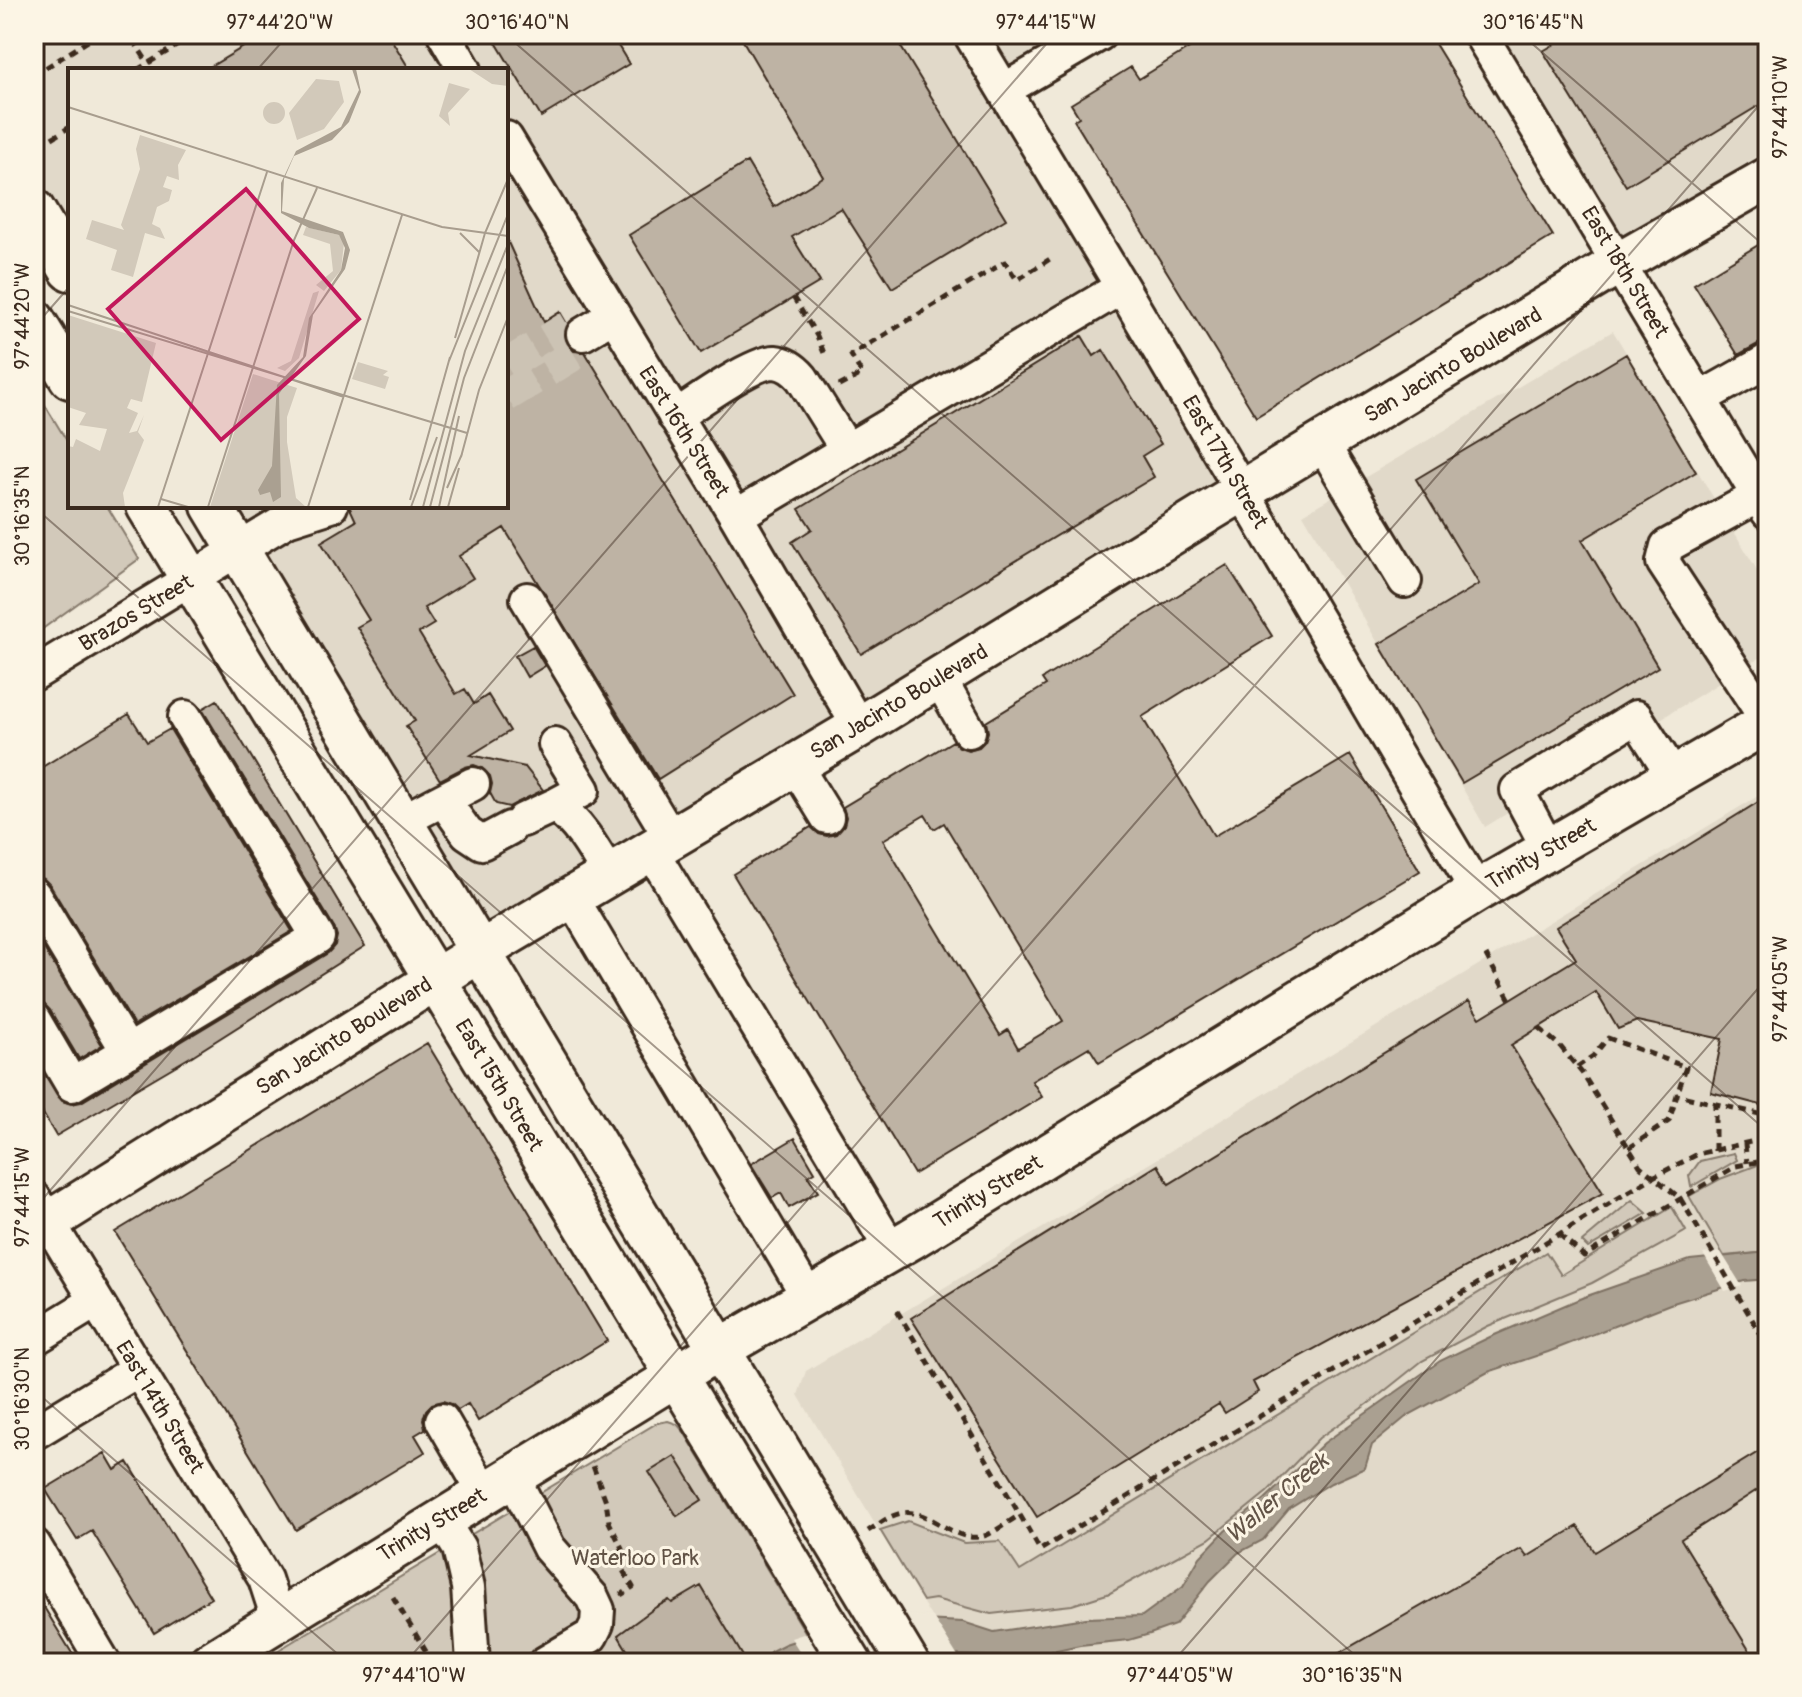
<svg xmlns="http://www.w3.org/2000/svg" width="1802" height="1697" viewBox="0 0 1802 1697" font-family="Pangolin,sans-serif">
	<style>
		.built { fill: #e1d9c9 }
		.green { fill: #d2c9ba; stroke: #867a6c; stroke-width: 2 }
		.water { fill: #aaa091; stroke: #7e7163; stroke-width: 2 }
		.pier { fill: #f0e9d9 }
		.building { fill: #beb3a4; stroke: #3b2a1e; stroke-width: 2; fill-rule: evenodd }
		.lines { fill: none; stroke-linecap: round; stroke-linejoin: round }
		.minor-tunnel { stroke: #ccc3b4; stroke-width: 32; stroke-dasharray: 32 16; stroke-linecap: butt }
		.minor-casing { stroke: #3b2a1e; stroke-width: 38 }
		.major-casing { stroke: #3b2a1e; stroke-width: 46 }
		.path { stroke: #3b2a1e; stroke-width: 5; stroke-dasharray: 8 6; stroke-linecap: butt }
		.minor { stroke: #fcf5e5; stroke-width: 32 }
		.major { stroke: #fcf5e5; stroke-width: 40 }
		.ticks { fill: none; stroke: #3b2a1e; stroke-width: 2; stroke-opacity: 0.45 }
		.labels { text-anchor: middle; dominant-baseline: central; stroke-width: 6; stroke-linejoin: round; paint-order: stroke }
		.street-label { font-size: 22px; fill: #3b2a1e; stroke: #fcf5e5 }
		.park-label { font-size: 22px; fill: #615245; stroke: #fcf5e5 }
		.water-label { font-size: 24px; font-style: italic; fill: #625346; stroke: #fcf5e5 }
		.inset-road { fill: none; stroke: #a89d8e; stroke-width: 2 }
		.view { fill: #c2185b; fill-opacity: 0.15; stroke: #c2185b; stroke-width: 4 }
		.inset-edge { fill: none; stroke: #3b2a1e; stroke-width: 4 }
		.neatline { fill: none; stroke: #3b2a1e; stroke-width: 3 }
		.ticks-label { font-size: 20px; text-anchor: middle; fill: #3b2a1e }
	</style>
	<rect width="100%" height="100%" fill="#f0e9d9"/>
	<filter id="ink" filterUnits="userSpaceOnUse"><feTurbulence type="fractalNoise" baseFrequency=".0125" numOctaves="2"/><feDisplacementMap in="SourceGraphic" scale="16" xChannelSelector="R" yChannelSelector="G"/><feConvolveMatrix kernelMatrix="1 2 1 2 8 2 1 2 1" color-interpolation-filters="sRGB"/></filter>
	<g filter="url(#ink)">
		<path class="built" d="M34,34H1063L984,82L1226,483L486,929L231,506H506V70H70V239L34,180Z
			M1499,34H1768V150L1624,236Z
			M1613,331L1768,588V653L1485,827L1303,514Z
			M1768,790V1663H959L798,1395L806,1371Z"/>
		<path class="green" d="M34,387L70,446V506H107L139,559L34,635Z
			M1734,1153L1737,1160L1691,1187L1689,1176L1700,1161Z
			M1763,1163H1768V1252L1724,1256L1689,1196L1720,1179Z
			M1632,1200L1647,1213L1588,1248L1582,1242Z
			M1672,1207L1686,1231L1683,1233L1592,1283L1488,1326L1422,1361L1372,1401L1319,1438L1267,1492L1209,1539L1110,1593L1072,1605L991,1614L935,1599L923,1601L880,1530L908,1521L964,1543L1000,1541L1020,1571L1546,1252L1561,1275Z
			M668,1421L677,1424L684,1432L824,1663H257L657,1423Z"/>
		<path class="water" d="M1768,1252V1279L1744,1281L1670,1304L1548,1352L1488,1372L1407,1416L1372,1445L1365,1468L1331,1483L1289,1509L1263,1540L1238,1553L1210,1581L1175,1625L1150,1634L1129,1640L1080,1645L1024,1657L951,1655L917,1663H759L771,1651L785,1644L844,1625L903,1619L963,1622L994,1632L1086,1618L1142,1616L1183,1586L1200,1557L1225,1531L1265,1499L1324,1443L1440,1361L1490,1337L1584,1297L1690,1260Z"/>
		<path class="pier" d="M1721,1252L1742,1286L1725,1291L1703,1254Z
			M903,1615L933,1617L960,1660L934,1663H807L791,1638L843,1621Z"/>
		<path class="building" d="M265,34H388L410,70H205Z
			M491,34H611L629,64L541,117Z
			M739,34H893L1006,219L892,288L841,208L792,237L820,282L701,353L629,235L747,162L774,207L823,177Z
			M1212,34H1429L1553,236L1256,417L1074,120L1079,117L1071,104L1131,67L1139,79Z
			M1572,34H1768V100L1626,186L1543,51Z
			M506,238L544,322L560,312L567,324L564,334L567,344L574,351L585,352L793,694L658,779L504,528L459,556L473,578L424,608L434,624L419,633L456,694L465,689L474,704L488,695L510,731L471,755L525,767L543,790L509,807L496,804L490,793L492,784L490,776L482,768L474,765L465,767L440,780L406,726L415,721L357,627L369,620L321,542L356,521L349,506H506Z
			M1768,239V342L1758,344L1738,355L1694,284Z
			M1082,336L1094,356L1103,350L1161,444L1142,456L1154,477L861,654L792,542L812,529L799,509Z
			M1626,354L1696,472L1582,540L1658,667L1462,783L1379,644L1479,584L1416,479Z
			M1227,565L1272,636L1142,717L1214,836L1350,755L1420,871L1099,1063L1089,1047L1032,1081L1042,1097L914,1174L733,874L811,827L819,834L827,836L836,834L844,825L846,817L843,807L953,741L959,747L968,750L979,747L985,741L988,732L986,722L1046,685L1042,679ZM925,815L934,829L944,823L1063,1021L1018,1048L1008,1030L1000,1035L883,840Z
			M533,646L545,666L527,677L515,656Z
			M217,700L365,946L192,1056L56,1136L34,1098V1058L62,1101L71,1104L81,1102L328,953L335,945L337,936L334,927L202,709Z
			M129,714L147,742L170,729L292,931L134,1025L50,885L44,879L34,876V772Z
			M1768,796V1107L1711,1092L1722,1039L1637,1021L1618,1029L1596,992L1511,1045L1603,1193L1253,1382L1258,1392L1225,1413L1219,1404L1037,1517L911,1318L1158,1165L1169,1184L1469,1001L1480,1018L1576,959L1556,927Z
			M34,932L102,1045L79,1059L50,1010L43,1003L34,1001Z
			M427,1043L607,1341L478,1421L468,1404L458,1410L452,1404L443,1401L432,1404L426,1410L423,1419L425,1429L415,1435L425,1452L296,1530L115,1232Z
			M795,1138L815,1172L808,1176L818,1192L789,1208L781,1193L772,1198L751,1164Z
			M1768,1446V1483L1681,1539L1757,1663H1322L1521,1549L1527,1557L1578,1526L1595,1552Z
			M105,1453L115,1470L128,1462L211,1598L154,1633L92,1531L77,1540L45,1489Z
			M675,1456L702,1500L677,1516L649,1472Z
			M701,1586L747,1663H635L618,1635L656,1607L669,1600L672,1603Z
			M34,1591L78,1663H34Z"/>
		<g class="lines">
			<path class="minor-tunnel" d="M506,365L569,327
				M506,396L583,349"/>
			<defs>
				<path id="minor" d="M444,34L465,70
					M970,34L1122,287L1477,891
					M1480,34L1768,512
					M1004,90L1100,34
					M506,138L736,516L859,727
					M583,334L613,316
					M1701,398L1767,361L1768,363
					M675,417C694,404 755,361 775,362C787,363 795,370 802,378L847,450
					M1322,443L1405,581
					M1758,496L1667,546L1663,562L1768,722
					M736,516L1122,287
					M527,599L671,838
					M34,674L287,520L331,506
					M939,678L969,731
					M795,765L827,817
					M444,801L467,833L482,843L510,828
					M555,805L583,790L555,744
					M523,820L555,805C580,824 593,848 609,875
					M402,821L473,784
					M651,850L891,1249
					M1549,850L1517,790L1636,717L1674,777
					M34,895L128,1052
					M572,898L809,1298
					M34,1020L72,1085L318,937L185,717
					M34,1198L265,1579L278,1619
					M34,1339L96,1301
					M442,1420L485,1494
					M34,1433L138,1370
					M513,1477L549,1548L592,1597L598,1610L597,1624L591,1636L545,1663
					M441,1519L459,1548L468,1587L473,1663
					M34,1545L104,1663"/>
				<path id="major" d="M34,210L70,270
					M34,320L70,378
					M147,506L851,1663
					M212,506L908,1663
					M34,1231L481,951L859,727L1211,510L1619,263L1768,178
					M209,1663L720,1349L911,1239L1477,891L1768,722"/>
			</defs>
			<use href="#minor" class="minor-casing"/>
			<use href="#major" class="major-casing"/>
			<path class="path" d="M133,40L148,63
				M1013,40L1016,34
				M137,70L196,34
				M34,75L99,34
				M52,138L70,127
				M793,297L817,336L826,358
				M839,386L862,374L851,355L1005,262L1017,280L1053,257
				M1486,955L1510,1000
				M1539,1028L1560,1046L1582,1073L1640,1166L1680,1198L1768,1346
				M1577,1067L1593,1056L1608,1038L1686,1067L1677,1095
				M1745,1144L1747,1163
				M1629,1148L1669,1121L1677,1095L1768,1116
				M1715,1151V1104
				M1559,1234L1584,1256L1736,1166L1768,1160
				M897,1311L1020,1515
				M593,1466L606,1501L609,1522L622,1548L619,1564L633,1587L621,1595
				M868,1531C879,1524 890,1515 902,1513C933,1508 955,1547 987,1535C998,1530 1009,1521 1020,1515L1040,1550L1653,1177L1698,1154L1768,1138
				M393,1597L433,1663"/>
			<use href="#minor" class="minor"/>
			<use href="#major" class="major"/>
		</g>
	</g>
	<path class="ticks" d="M505,34L1768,1132M1521,34L1768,249M257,70L289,34M34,327L70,286M34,507L1364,1663M34,1209L1055,34M34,1390L348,1663M405,1663L1768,95M1172,1663L1768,977"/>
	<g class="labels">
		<g class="street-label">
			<text transform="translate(1625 272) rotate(59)">East 18th Street</text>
			<text transform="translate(1453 365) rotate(-31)">San Jacinto Boulevard</text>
			<text transform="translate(684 432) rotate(58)">East 16th Street</text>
			<text transform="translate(1225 462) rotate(60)">East 17th Street</text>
			<text transform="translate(136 613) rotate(-31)">Brazos Street</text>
			<text transform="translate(899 702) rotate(-31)">San Jacinto Boulevard</text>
			<text transform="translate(1541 854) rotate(-30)">Trinity Street</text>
			<text transform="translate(344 1036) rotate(-32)">San Jacinto Boulevard</text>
			<text transform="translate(499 1085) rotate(59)">East 15th Street</text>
			<text transform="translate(988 1192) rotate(-31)">Trinity Street</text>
			<text transform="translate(160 1407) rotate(59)">East 14th Street</text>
			<text transform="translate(432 1525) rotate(-31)">Trinity Street</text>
		</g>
		<g class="park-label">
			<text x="635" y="1558">Waterloo Park</text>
		</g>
		<g class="water-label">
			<text transform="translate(1277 1498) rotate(-40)">Waller Creek</text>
		</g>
	</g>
	<g transform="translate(68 68)">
		<rect width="440" height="440" fill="#f0e9d9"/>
		<path d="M401,1H440V18L424,16ZM248,11L271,13L276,34L256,61L229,72L221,45ZM381,15L402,21L380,45L382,58L371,48ZM195 45a11 11 0 1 1 22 0a11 11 0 1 1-22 0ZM72,67L118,82L110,97L111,112L99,108L95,119L104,122L101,133L89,139L84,156L92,160L97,171L77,165L65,209L43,202L49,182L18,171L24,152L56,162L53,157L72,101L68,81ZM238,159L271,167L276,175L273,202L256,223L248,217L265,203L262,176L235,167ZM251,223L231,290L217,303L209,300L223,293L245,225ZM0,247L88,275L74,334L63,331L59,340L70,345L61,365L69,363L76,347L70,364L76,372L55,425L57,439H0V378L5,379L8,371L32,383L39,361L11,357L18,345L0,339ZM290,294L320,303L315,307L321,309L317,321L284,311ZM185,306L229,320L219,349V374L228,430L238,439H142Z" fill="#d2c9ba"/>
		<path d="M284,1H288L293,24L281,54L264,72L226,88L216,111L214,143L275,164L282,182L277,201L245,247L238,288L211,326L213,429L205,434L202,424L192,427L190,422L204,398L209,317L235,289L241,250L273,202L277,180L271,167L241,160L213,145V115L228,83L273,59L291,22Z" fill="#aaa091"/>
		<path class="inset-road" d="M0,39L374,159L440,168M392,165L411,184M0,237L276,329M0,243L399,365M387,270L417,165L440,111M381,293L440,146M393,389L411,322L440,249M379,420L394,386M93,431L120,439M342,432L382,289M90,439L199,104M140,439L226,172L249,120M240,439L334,147M343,439L369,369M355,439L397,283L440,176M362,439L396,310L440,197M371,439L391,348M380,439L391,400"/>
		<path class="view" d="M178,121L291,251L153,372L40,241Z"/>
		<rect width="440" height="440" class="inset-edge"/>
	</g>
	<rect width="1802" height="1697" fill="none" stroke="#fcf5e5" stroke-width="88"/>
	<rect x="44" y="44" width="1714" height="1609" class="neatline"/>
	<g class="ticks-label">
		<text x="280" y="29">97°44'20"W</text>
		<text x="517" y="29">30°16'40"N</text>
		<text x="1046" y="29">97°44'15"W</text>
		<text x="1533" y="29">30°16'45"N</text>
		<text transform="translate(1780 107) rotate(-90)" y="7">97°44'10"W</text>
		<text transform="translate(22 316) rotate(-90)" y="7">97°44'20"W</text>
		<text transform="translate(22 516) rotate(-90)" y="7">30°16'35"N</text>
		<text transform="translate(1780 989) rotate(-90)" y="7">97°44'05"W</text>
		<text transform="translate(22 1197) rotate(-90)" y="7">97°44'15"W</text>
		<text transform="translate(22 1399) rotate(-90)" y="7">30°16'30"N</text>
		<text x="414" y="1682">97°44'10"W</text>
		<text x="1180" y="1682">97°44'05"W</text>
		<text x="1352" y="1682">30°16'35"N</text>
	</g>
</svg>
